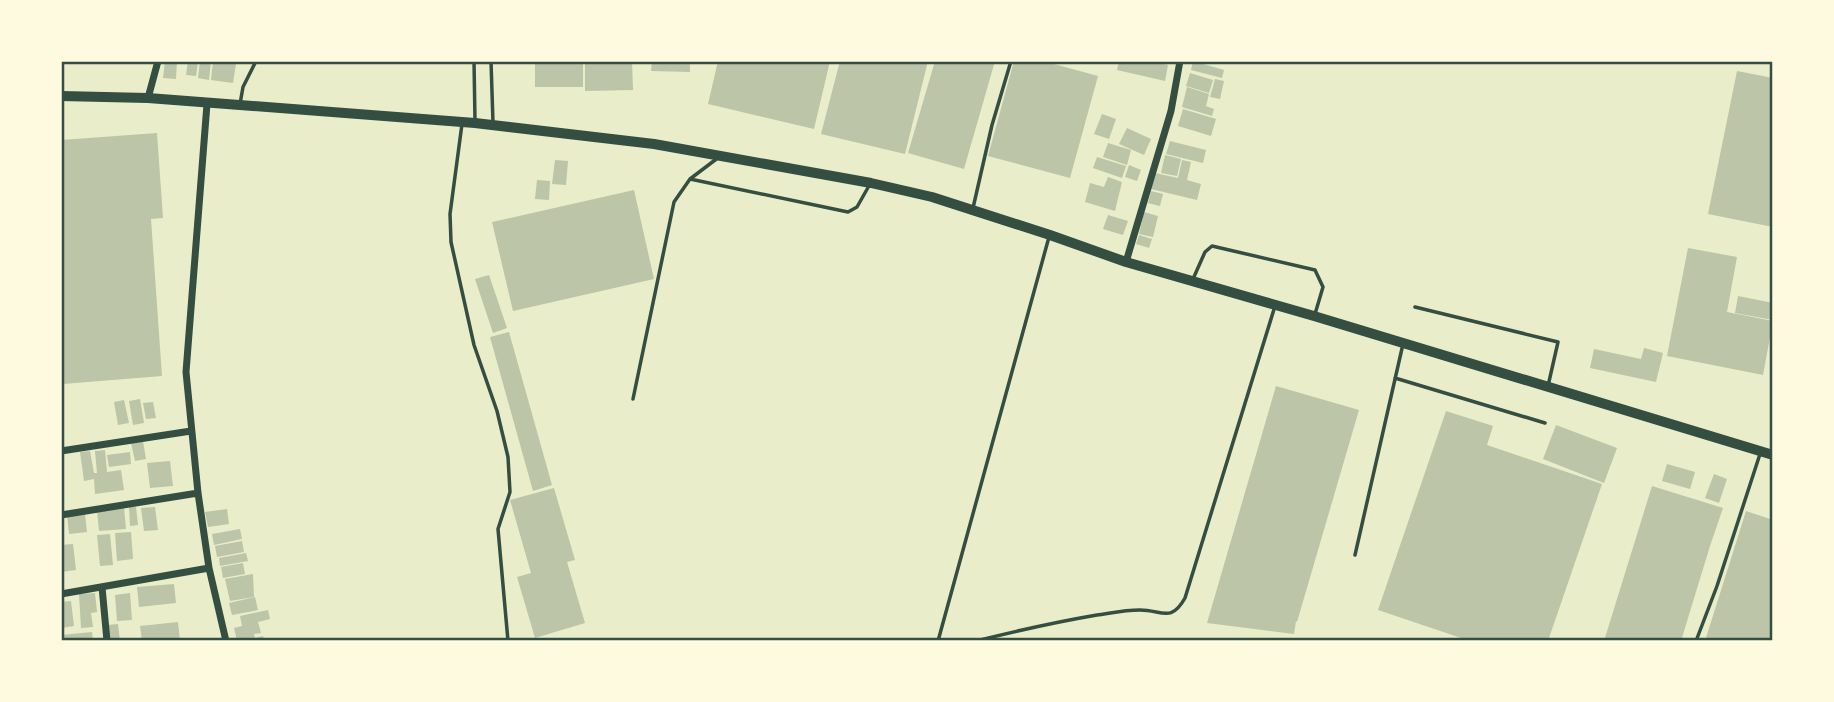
<svg xmlns="http://www.w3.org/2000/svg" width="1834" height="702" viewBox="0 0 1834 702" font-family="'Public Sans',sans-serif">
	<style>
		.building { fill: #bcc5a7 }
		.lines { fill: none; stroke-linecap: round; stroke-linejoin: round }
		.service { stroke: #344e41; stroke-width: 3.5 }
		.minor { stroke: #344e41; stroke-width: 7 }
		.secondary { stroke: #344e41; stroke-width: 10 }
		.neatline { fill: none; stroke: #344e41; stroke-width: 2.5 }
	</style>
	<rect width="100%" height="100%" fill="#e9edc9"/>
	<path class="building" d="M165,61H177L176,79L163,78Z
		M188,61L198,62L196,76L186,75Z
		M200,61H211L209,80L198,78Z
		M213,61L236,64L233,83L211,80Z
		M535,61H583V87H535Z
		M585,61H632L633,90L585,91Z
		M652,61H690V72L651,71Z
		M718,61H830L814,129L708,104Z
		M840,61H928L905,154L821,134Z
		M935,61H995L964,169L908,153Z
		M1014,61H1043L1098,76L1070,178L988,156Z
		M1119,61H1151L1168,65L1165,81L1117,70Z
		M1193,61L1224,70L1222,78L1191,70Z
		M1737,71L1773,78V227L1708,214Z
		M1190,73L1213,80L1209,93L1186,86Z
		M1215,79L1224,81L1220,99L1210,97Z
		M1187,87L1209,94L1206,106L1214,109L1212,116L1182,107Z
		M1183,109L1216,119L1211,136L1178,126Z
		M1102,114L1116,119L1109,139L1094,134Z
		M1127,128L1151,139L1144,155L1119,144Z
		M157,133L163,218L151,219L162,376L63,384L61,140Z
		M1170,141L1206,150L1203,163L1166,154Z
		M1108,143L1131,150L1127,165L1103,157Z
		M1165,155L1181,159L1177,176L1161,173Z
		M1097,157L1126,166L1122,178L1093,168Z
		M555,160L568,161L566,185L552,184Z
		M1182,160L1191,162L1187,180L1201,184L1197,200L1151,189L1155,173L1178,178Z
		M1129,165L1141,170L1137,181L1125,177Z
		M1108,177L1122,182L1115,211L1085,202L1090,183L1104,187Z
		M537,180L550,181L549,200L535,199Z
		M634,190L654,279L513,311L492,222Z
		M1151,191L1163,194L1160,206L1148,203Z
		M1144,212L1158,216L1153,237L1139,234Z
		M1108,215L1128,221L1123,235L1103,229Z
		M1139,235L1152,239L1149,248L1136,244Z
		M1688,248L1737,257L1727,312L1773,321L1763,375L1667,356Z
		M489,275L507,328L493,333L475,279Z
		M1738,296L1773,303V320L1735,313Z
		M509,332L552,485L533,491L490,337Z
		M1644,348L1663,353L1656,382L1590,368L1594,349L1641,359Z
		M1276,386L1359,410L1297,622L1296,621L1294,634L1207,623Z
		M140,399L144,423L133,425L129,401Z
		M124,400L129,423L118,425L114,402Z
		M153,402L156,418L146,419L143,403Z
		M1446,411L1493,426L1487,445L1602,484L1548,641H1470L1378,610Z
		M1556,425L1617,448L1604,483L1543,459Z
		M143,441L146,459L135,461L131,443Z
		M105,450L107,472L121,470L124,490L95,494L94,479L84,481L80,452L90,451L94,473H97L95,451Z
		M130,452L131,464L109,467L107,455Z
		M170,461L173,486L150,488L147,463Z
		M1667,464L1695,472L1690,489L1662,481Z
		M1714,474L1727,479L1719,503L1705,498Z
		M1652,486L1723,508L1710,546L1681,641H1604Z
		M554,488L575,560L567,562L585,623L535,638L517,577L531,573L510,500Z
		M124,507L126,529L99,531L97,510Z
		M129,507H136L138,525L130,526Z
		M155,507L158,530L144,531L141,508Z
		M227,509L229,524L208,527L205,512Z
		M1746,511L1773,520V641H1705Z
		M85,514L87,532L69,534L67,515Z
		M240,529L242,539L214,545L212,534Z
		M131,532L133,559L117,561L115,533Z
		M110,534L113,565L100,566L97,535Z
		M242,541L244,552L217,557L215,546Z
		M73,544L76,570L61,572V545Z
		M246,553L248,561L220,566L219,558Z
		M243,563L245,574L223,578L221,567Z
		M253,574L254,597L230,601L225,579Z
		M174,584L176,603L139,607L137,587Z
		M95,593L97,612L91,613L93,627L81,628L79,594Z
		M130,593L132,620L117,621L115,595Z
		M255,597L258,610L232,615L229,603Z
		M71,601L74,626L61,628V602Z
		M268,610L270,619L258,622L261,633L254,634L255,638L263,636L265,641H241V637L240,641H237L234,628L242,626L240,616Z
		M178,622L180,641H142L140,626Z
		M118,624L120,641H109L107,625Z
		M92,632L93,641H61V635Z"/>
	<g class="lines">
		<path class="service" d="M474,61L475,121
			M491,61L493,123
			M240,104L243,87L256,61
			M462,124L450,214L451,242L474,345L497,411L508,457L510,492L498,529L508,641
			M690,179L848,212L857,207L870,184
			M973,208L992,125L1011,61
			M1193,279L1205,252L1212,246L1315,270L1323,287L1315,314
			M1415,307L1558,342L1548,386
			M1395,378L1545,423
			M633,399L674,202L690,179L719,157
			M1355,555L1403,344
			M938,641L1049,237
			M976,641C1016,631 1056,622 1097,615C1111,613 1125,610 1140,610C1162,610 1171,623 1185,598L1275,306
			M1696,641L1717,586L1760,454"/>
		<path class="minor" d="M148,98L158,61
			M207,104L186,372L198,493L209,568L226,641
			M1126,262L1171,111L1180,61
			M61,451L191,431
			M61,515L198,493
			M102,587L107,641
			M61,594L209,568"/>
		<path class="secondary" d="M61,96L148,98L475,123L654,144L871,183L932,197L1050,235L1126,262L1314,316L1773,455"/>
	</g>
	<rect width="1834" height="702" fill="none" stroke="#fefae0" stroke-width="126"/>
	<rect x="63" y="63" width="1708" height="576" class="neatline"/>
</svg>
